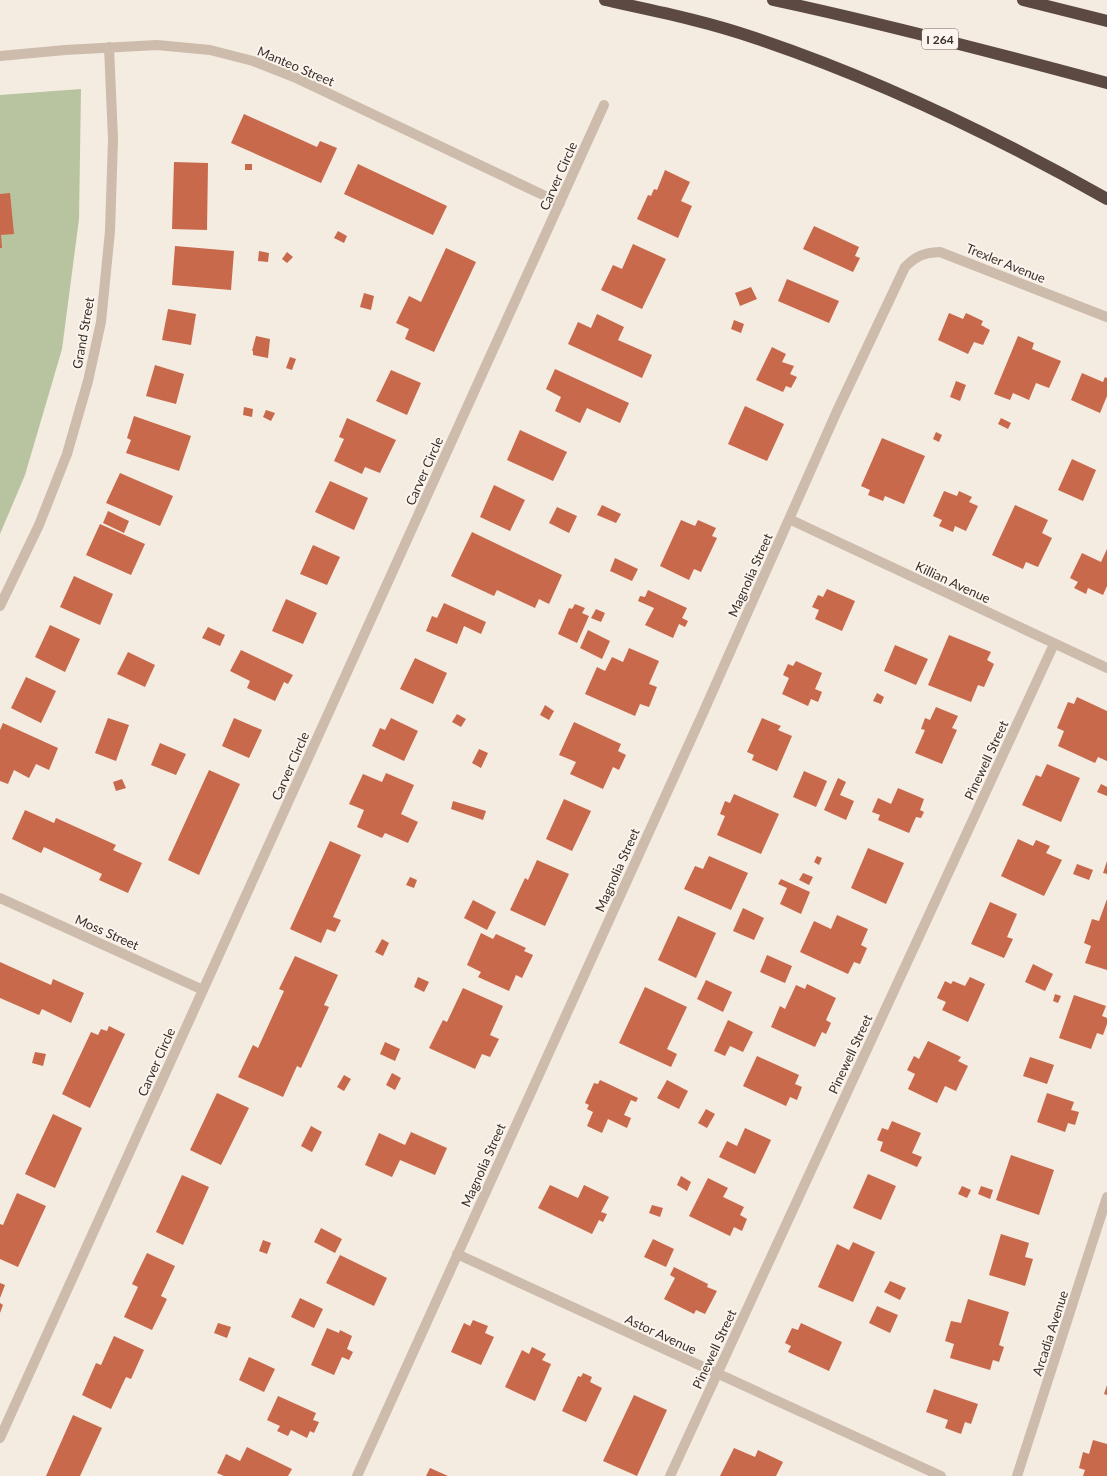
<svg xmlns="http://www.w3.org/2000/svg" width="1107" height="1476" viewBox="0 0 1107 1476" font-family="Lato,sans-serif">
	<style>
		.green { fill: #b8c4a0 }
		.building { fill: #c8694b }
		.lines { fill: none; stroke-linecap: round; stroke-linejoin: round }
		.street { stroke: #cdbbac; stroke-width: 10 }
		.highway { stroke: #5c4a42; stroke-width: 12 }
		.labels { text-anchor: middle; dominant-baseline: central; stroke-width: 4; stroke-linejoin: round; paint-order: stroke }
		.shield { fill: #fbf5ee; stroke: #756b66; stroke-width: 1 }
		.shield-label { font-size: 12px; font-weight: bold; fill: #3b302b }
		.street-label { font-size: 13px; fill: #3b302b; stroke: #fbf5ee }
	</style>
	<rect width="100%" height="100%" fill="#f4ebe1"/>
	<path class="green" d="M81,89L79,219L62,349L25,475L0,534V95Z"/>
	<path class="building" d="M244,114L317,147L320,141L337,148L321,183L231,143Z
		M174,162L208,163L207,230L172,229Z
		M245,164H252V170H245Z
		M358,164L447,206L433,235L344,194Z
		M665,170L690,182L681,201L692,206L678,238L637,219L648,195L651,196L654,189L657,190Z
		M10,193L14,234L1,235L2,248H0V194Z
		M814,226L859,247L855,256L860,258L853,272L803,249Z
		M338,231L347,236L344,243L334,238Z
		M633,244L666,259L642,309L601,290L613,265L622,269Z
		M175,246L234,251L231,290L172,285Z
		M446,248L476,262L434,352L405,339L409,329L396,323L409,296L421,302Z
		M259,251L269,253L268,262L258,261Z
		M287,252L293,257L287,263L282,259Z
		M787,279L839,301L829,323L778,301Z
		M751,287L757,299L740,306L735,293Z
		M364,293L374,296L371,310L360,307Z
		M168,309L196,314L191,345L162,340Z
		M949,313L963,319L966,313L983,321L981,325L990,330L983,345L974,342L968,354L938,340Z
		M597,314L624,327L618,340L652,355L642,378L568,344L578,322L591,328Z
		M734,320L744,324L741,333L731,329Z
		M256,336L270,339L268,358L253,355V351H252Z
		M1018,336L1034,343L1032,349L1061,361L1049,388L1036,383L1029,400L1013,393L1010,400L994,394Z
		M772,347L786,354L782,362L794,366L790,374L797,377L791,388L786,386L783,392L756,380Z
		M290,357L296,359L292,370L286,368Z
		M155,365L184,374L176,404L146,396Z
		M555,369L629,403L620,423L587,408L580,423L555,411L561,397L546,389Z
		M391,370L421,383L407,415L376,401Z
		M1082,373L1103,382L1105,377L1107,378V396L1100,413L1071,400Z
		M956,381L966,385L960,401L950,397Z
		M745,406L784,424L767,461L728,444Z
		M244,407L253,409L252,417L243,415Z
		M266,410L275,413L271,421L263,417Z
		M134,416L191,436L179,471L126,453L131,440L127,438Z
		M347,418L396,440L380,473L365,467L362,474L334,461L344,439L339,437Z
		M1001,418L1011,423L1008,429L998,424Z
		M520,430L567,452L553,481L507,460Z
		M936,432L942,435L939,442L933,439Z
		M882,438L925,456L904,504L885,496L883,501L868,495L870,490L861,486Z
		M1072,459L1096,470L1083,501L1058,490Z
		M120,473L173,496L160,526L106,503Z
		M330,481L368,498L354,530L315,512Z
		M494,485L525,500L510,531L480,517Z
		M944,491L957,496L959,491L972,497L969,502L978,506L966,531L955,526L953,532L939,526L942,520L933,516Z
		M602,505L621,514L616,523L597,515Z
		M1015,505L1048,520L1042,533L1052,538L1038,567L1026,562L1023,569L992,555Z
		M557,507L577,516L569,533L549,523Z
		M108,511L129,521L124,533L103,523Z
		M681,520L695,526L698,520L716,528L712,536L717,538L701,572L694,569L689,580L660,566Z
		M100,524L145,544L131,575L86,555Z
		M472,532L562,575L549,604L539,599L535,608L497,590L494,596L451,576Z
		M313,545L340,557L327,585L300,574Z
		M1107,549V586L1103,595L1088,588L1086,594L1074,588L1078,582L1070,578L1082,553L1101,562Z
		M615,558L638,569L632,581L610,571Z
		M74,576L113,594L100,625L60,607Z
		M827,589L855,601L842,631L815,619L819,610L812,607L818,595L823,597Z
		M648,590L687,608L682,618L688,621L685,627L679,624L673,638L645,625L654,608L638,601L640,596L645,597Z
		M286,599L317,613L303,644L272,631Z
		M444,603L486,622L481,634L464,626L457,644L426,631L432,616L437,618Z
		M575,604L585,608L582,613L589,616L577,643L558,634L569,608L572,609Z
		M596,609L605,613L601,622L591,618Z
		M50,625L80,639L65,672L35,657Z
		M208,627L225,635L220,646L202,638Z
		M588,630L610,641L602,659L580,648Z
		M949,635L991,652L987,660L994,664L984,687L978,685L971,702L928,685Z
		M895,645L928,659L916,685L884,671Z
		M629,648L659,661L649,684L657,687L649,707L640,704L635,716L585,694L597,667L605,671L612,657L623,662Z
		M241,650L293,675L288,684L284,682L275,701L247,688L250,681L230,671Z
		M128,652L155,665L145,687L117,674Z
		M415,658L447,673L433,704L400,689Z
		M796,661L822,673L815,689L822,692L818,702L811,699L808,706L782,694L789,678L783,675L788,664L793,666Z
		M26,677L56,691L41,723L11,708Z
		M877,693L884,697L881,704L873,701Z
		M1077,697L1107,711V761L1098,757L1095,763L1058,746L1064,731L1057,728L1068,702L1074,704Z
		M545,705L554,711L549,720L540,715Z
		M936,707L958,716L952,728L957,730L942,764L915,753L925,730L921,729L925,718L930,720Z
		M457,714L466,719L461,727L452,722Z
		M108,718L129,725L116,761L95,753Z
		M234,718L262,730L249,758L222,746Z
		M391,718L418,731L404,761L372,746L380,728L385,730Z
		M762,718L781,726L778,730L792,736L777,771L752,760L754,755L747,752Z
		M574,722L621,744L618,751L626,755L619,770L613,767L603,789L570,774L576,762L559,755Z
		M3,723L58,748L49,770L36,764L29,778L14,770L8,784L0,781V730Z
		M160,743L186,754L176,775L151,765Z
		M479,749L488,753L481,768L472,763Z
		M1047,764L1080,778L1061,822L1022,805L1036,775L1041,777Z
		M209,770L240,784L199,875L168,860Z
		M804,771L827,781L816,807L793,797Z
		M386,773L414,785L401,814L418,822L408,843L385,833L382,838L357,827L364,810L349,804L363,774L382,782Z
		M838,778L846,782L840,795L854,801L846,820L824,810Z
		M122,779L126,788L116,791L113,782Z
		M1101,784L1107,787V796L1097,792Z
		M898,788L924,799L920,810L924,812L921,818L916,817L909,833L878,820L880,815L872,812L878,798L891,804Z
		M734,794L779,814L761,854L717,835L725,816L720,814L725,801L730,803Z
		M564,799L591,811L572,851L546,839Z
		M453,801L486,811L483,820L451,809Z
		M25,810L54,823L56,818L116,845L113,850L142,863L128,893L99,880L102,874L44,847L41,853L12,839Z
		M1018,839L1033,846L1036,840L1050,846L1046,853L1062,860L1044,896L1001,876Z
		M330,841L361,855L333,917L341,920L335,932L327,929L321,943L290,929Z
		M868,848L904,863L886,904L851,888Z
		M709,856L748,873L731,910L684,889L695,866L703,869Z
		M817,856L822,858L819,865L814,862Z
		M537,860L569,874L545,926L510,910L525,878L528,880Z
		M1107,861V874L1103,873Z
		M1077,864L1093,870L1089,880L1073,874Z
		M803,873L813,877L809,885L799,880Z
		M410,877L417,880L414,888L406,885Z
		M781,879L810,892L801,914L780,904L787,888L778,884Z
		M1107,899V970L1085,963L1091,946L1084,943L1092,919L1099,921Z
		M473,900L496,912L487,930L464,918Z
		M990,902L1017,914L1007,937L1013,939L1004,958L971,944Z
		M743,908L764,918L754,940L733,931Z
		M837,915L868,929L861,945L867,948L860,964L854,962L848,974L800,952L814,921L831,929Z
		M678,916L716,933L696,978L658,960Z
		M481,933L493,939L496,934L526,948L524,951L533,955L522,978L516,975L509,991L478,977L481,972L467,965Z
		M382,939L389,943L383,956L375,952Z
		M767,955L792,966L785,983L760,972Z
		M295,956L338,975L324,1005L329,1007L301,1068L297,1066L283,1097L238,1077L253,1045L258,1048L284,991L279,989Z
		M0,962L51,985L53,979L84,993L71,1023L42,1009L39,1015L0,998Z
		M1033,964L1053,974L1045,991L1025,982Z
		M418,977L429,982L424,992L414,987Z
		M970,977L985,984L968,1022L942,1010L946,1002L937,998L945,981L951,984L953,981L965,986Z
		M706,980L732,992L723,1012L697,999Z
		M807,984L836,998L826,1020L831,1023L826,1034L822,1032L815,1047L771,1027L780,1006L785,1009L796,985L805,989Z
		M645,987L687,1007L667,1049L677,1054L671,1067L619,1043Z
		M463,988L503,1006L490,1035L499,1039L490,1057L482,1054L475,1069L429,1048L443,1020L447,1022Z
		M1055,994L1061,996L1058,1003L1053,1001Z
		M1074,995L1106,1006L1102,1016L1107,1018V1024L1103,1035L1097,1033L1091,1049L1059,1038Z
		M728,1020L753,1032L743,1052L730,1046L725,1056L714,1051Z
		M109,1026L125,1034L90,1108L62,1094L91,1032L98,1035L101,1029L107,1031Z
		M928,1041L961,1057L958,1061L968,1066L956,1091L945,1086L937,1103L908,1089L915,1074L907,1070L914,1056L919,1059Z
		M385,1042L400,1049L395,1061L380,1054Z
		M35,1052L46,1054L43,1066L32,1063Z
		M757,1056L799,1075L795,1084L802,1087L797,1100L790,1097L786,1106L743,1086Z
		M1030,1057L1054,1065L1047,1084L1023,1076Z
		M392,1073L401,1078L395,1090L386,1085Z
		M344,1075L351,1079L344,1091L337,1087Z
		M600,1080L638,1098L636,1102L631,1100L624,1115L631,1118L627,1128L608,1119L602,1133L587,1126L593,1112L587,1109L589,1105L585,1103L594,1083L598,1084Z
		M667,1080L688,1091L679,1109L657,1098Z
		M217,1093L249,1108L221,1165L190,1150Z
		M1047,1093L1074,1102L1071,1110L1079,1112L1075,1125L1068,1123L1065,1132L1037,1122Z
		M706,1109L715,1114L707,1128L698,1123Z
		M53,1114L82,1128L55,1188L25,1174Z
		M892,1121L921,1133L912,1153L922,1157L917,1167L880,1151L883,1142L877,1140L882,1128L888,1130Z
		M311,1126L322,1132L312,1152L301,1146Z
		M745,1128L771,1140L755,1174L719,1157L727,1141L737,1146Z
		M411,1132L447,1148L435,1175L400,1160L392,1177L365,1165L379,1133L405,1145Z
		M1011,1155L1054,1170L1039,1215L996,1200Z
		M868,1174L896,1186L881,1220L853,1208Z
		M182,1175L209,1187L183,1245L156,1232Z
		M681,1176L691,1182L687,1191L677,1185Z
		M708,1178L728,1188L723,1197L744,1207L740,1215L747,1219L742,1231L734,1227L730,1236L689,1216Z
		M550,1185L578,1198L584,1185L609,1197L601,1212L607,1214L603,1222L599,1220L592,1234L538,1208Z
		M962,1186L971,1190L967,1198L958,1194Z
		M981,1186L993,1190L990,1199L978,1194Z
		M17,1193L46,1206L18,1267L0,1259V1224L3,1225Z
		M652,1205L663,1208L660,1217L649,1213Z
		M321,1228L342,1239L335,1253L314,1242Z
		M1001,1234L1029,1243L1025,1257L1033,1259L1025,1286L989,1275Z
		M653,1239L674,1249L666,1267L644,1257Z
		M263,1240L271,1243L267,1254L259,1251Z
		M853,1242L875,1252L853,1302L818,1287L837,1244L849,1250Z
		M147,1253L175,1266L161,1296L167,1299L152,1330L124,1317L138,1287L132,1284Z
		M340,1255L387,1278L374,1306L326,1283Z
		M674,1267L708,1284L707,1287L717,1291L705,1314L696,1310L694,1314L664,1299L675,1278L670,1275Z
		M890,1281L906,1288L900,1300L884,1292Z
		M0,1283L5,1285L0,1298Z
		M300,1298L323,1309L314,1328L291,1317Z
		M968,1299L1009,1312L999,1345L1004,1347L999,1362L993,1360L990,1370L950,1358L954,1344L945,1341L951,1321L961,1323Z
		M0,1303L3,1305L0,1313Z
		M877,1306L898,1315L890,1333L869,1323Z
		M473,1320L488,1326L485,1333L494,1337L481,1365L451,1352L464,1323L470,1326Z
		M218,1323L231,1327L227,1338L214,1333Z
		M801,1323L842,1342L829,1371L788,1352L791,1346L785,1343L792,1328L798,1330Z
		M327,1328L339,1333L340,1330L352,1336L347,1349L353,1352L349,1360L342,1357L334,1375L311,1365Z
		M114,1336L144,1350L131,1379L126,1377L111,1409L82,1395L96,1363L101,1365Z
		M532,1347L546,1354L542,1360L551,1364L535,1401L505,1387L522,1350L529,1354Z
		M249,1357L275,1369L264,1392L239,1380Z
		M583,1373L592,1377L590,1382L602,1388L586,1422L562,1411L578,1376L581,1377Z
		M1107,1385V1395L1104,1394Z
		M934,1389L978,1404L971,1424L965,1422L961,1434L945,1428L948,1420L926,1412Z
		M634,1395L667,1410L637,1476L603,1461Z
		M278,1396L316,1413L313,1420L319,1422L314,1433L310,1431L307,1438L291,1430L288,1436L277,1431L280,1426L267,1420Z
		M73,1415L102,1428L80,1476H46Z
		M1093,1440L1107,1444V1476H1083L1085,1470L1079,1468L1083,1452L1089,1454Z
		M247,1447L292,1469L288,1476H224L217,1473L226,1454L240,1461Z
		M734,1448L755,1457L758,1450L783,1462L776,1476H720Z
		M430,1468L448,1476H426Z"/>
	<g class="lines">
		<path class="street" d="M0,56L65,50L157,45L210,50L253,61L294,77L560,203
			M789,519L1107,668
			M0,606L39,525L67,454L88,381L101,322L110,231L113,139L109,47
			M0,898L203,990
			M457,1254L941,1476
			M0,1438L604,105
			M357,1476L703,713L837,411L905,267C917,255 924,253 940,252L1107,317
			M670,1476L1054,644
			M1017,1476L1107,1197"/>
		<path class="highway" d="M605,0C655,11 706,21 755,38C877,79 994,135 1107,199
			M773,0C885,24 996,53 1107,83
			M1023,0L1107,21"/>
	</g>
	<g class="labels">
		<rect class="shield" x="922" y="29" width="36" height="20" rx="3"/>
		<g class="shield-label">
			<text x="940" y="39">I 264</text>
		</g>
		<g class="street-label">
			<text transform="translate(296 66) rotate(23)">Manteo Street</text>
			<text transform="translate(558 176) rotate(-66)">Carver Circle</text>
			<text transform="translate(1006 263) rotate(22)">Trexler Avenue</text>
			<text transform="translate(83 333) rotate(-80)">Grand Street</text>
			<text transform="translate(424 471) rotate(-66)">Carver Circle</text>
			<text transform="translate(750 575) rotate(-66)">Magnolia Street</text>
			<text transform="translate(953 582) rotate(25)">Killian Avenue</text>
			<text transform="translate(986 760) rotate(-65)">Pinewell Street</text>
			<text transform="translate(290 766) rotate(-66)">Carver Circle</text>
			<text transform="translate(617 870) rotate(-66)">Magnolia Street</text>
			<text transform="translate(107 932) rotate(24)">Moss Street</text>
			<text transform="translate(850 1054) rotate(-65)">Pinewell Street</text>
			<text transform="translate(156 1062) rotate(-66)">Carver Circle</text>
			<text transform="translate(483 1165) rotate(-66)">Magnolia Street</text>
			<text transform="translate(1050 1333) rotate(-72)">Arcadia Avenue</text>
			<text transform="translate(661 1334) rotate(25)">Astor Avenue</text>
			<text transform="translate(714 1349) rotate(-65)">Pinewell Street</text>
		</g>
	</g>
</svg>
